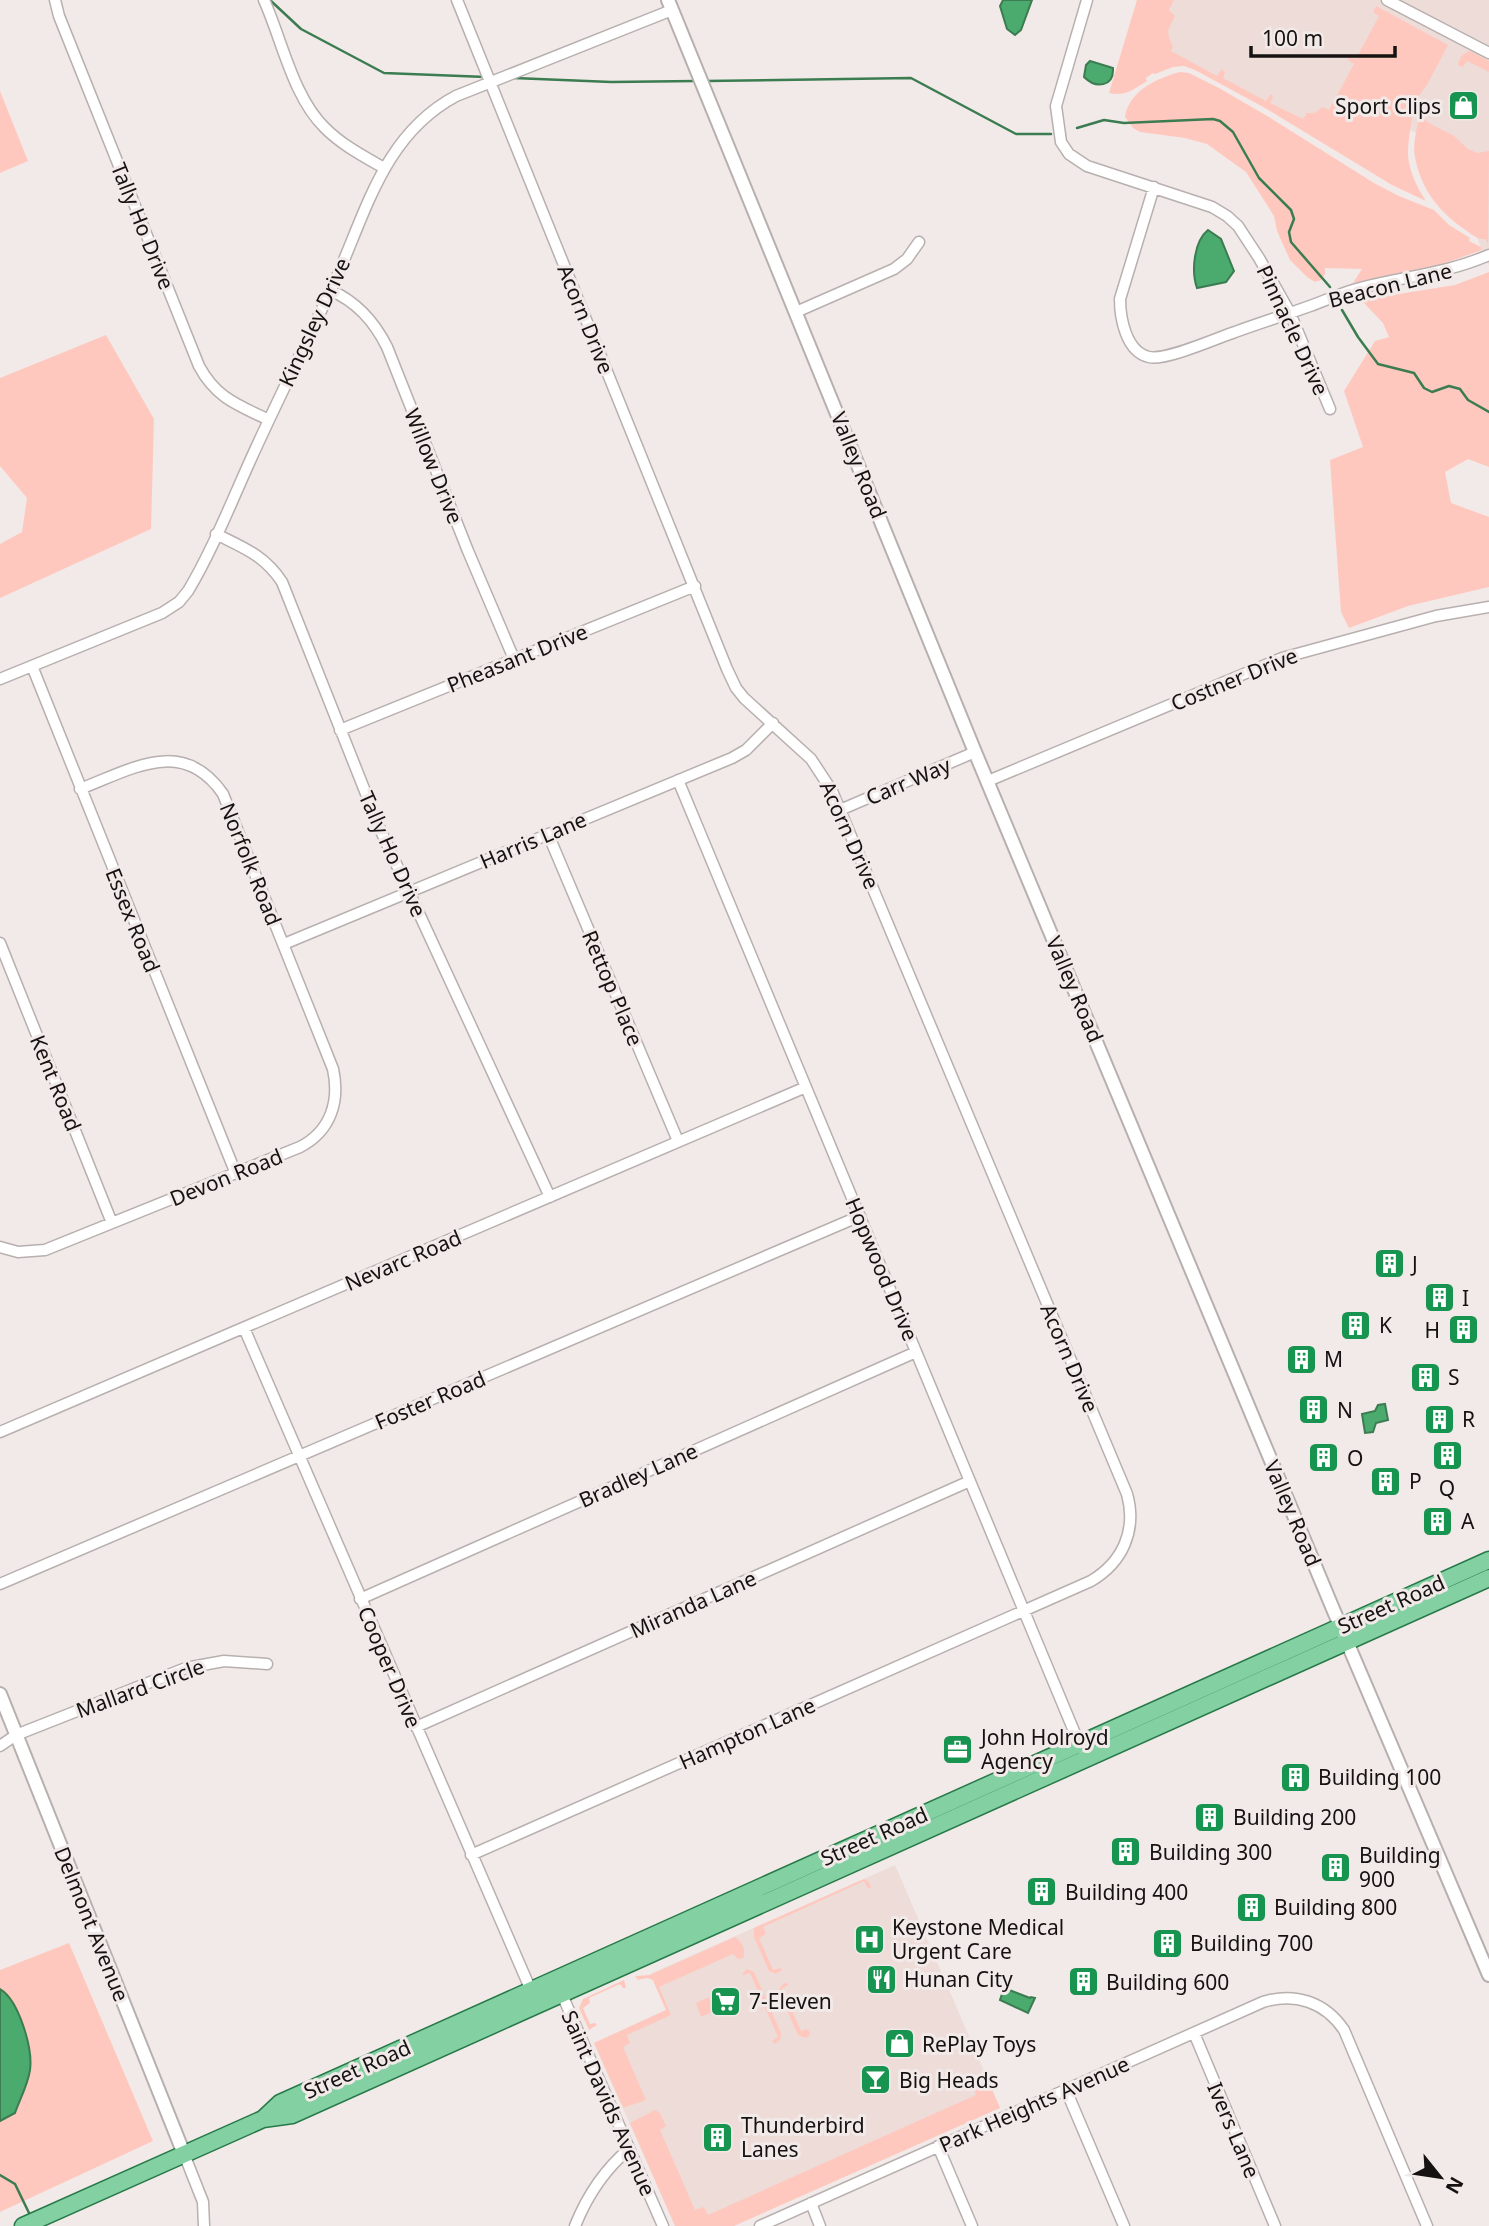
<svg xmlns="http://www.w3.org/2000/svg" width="1489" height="2226" viewBox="0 0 1489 2226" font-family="'Noto Sans',sans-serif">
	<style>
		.built { fill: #eddcd8 }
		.green { fill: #ffc8be }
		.water { fill: #4baa6d; stroke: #3b7c51; stroke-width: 2 }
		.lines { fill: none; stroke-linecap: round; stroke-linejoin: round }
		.stream { stroke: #3b7c51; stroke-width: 2.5 }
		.minor-casing { stroke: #b7b0ae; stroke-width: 13 }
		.tertiary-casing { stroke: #b7b0ae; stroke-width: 16 }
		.primary-casing { stroke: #277948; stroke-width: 19 }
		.minor { stroke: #fff; stroke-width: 10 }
		.tertiary { stroke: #fff; stroke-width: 12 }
		.primary { stroke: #83d0a3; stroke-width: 16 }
		.labels { text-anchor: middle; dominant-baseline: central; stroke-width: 6; stroke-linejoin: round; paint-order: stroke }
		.poi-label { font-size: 21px; fill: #151211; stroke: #f2eae8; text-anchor: start }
		.street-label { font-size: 21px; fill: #151211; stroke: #f2eae8 }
	</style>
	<rect width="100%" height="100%" fill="#f2eae8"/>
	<path class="built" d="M1162,0H1489V265L1465,211L1481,169L1373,109L1351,150L1149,43Z
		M895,1865L1000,2108L732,2226H675L594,2043L666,2010L650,1974Z"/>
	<path class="green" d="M1137,0H1174L1169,10L1175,16C1167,32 1166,31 1173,47L1171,51L1217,76L1222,69L1225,72L1223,78L1266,101L1271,94L1273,97L1270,103L1303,119L1307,113H1314L1323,107L1329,110L1354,64L1348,60V57L1356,59L1379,16L1373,12L1376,6L1448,45L1427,85L1412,105C1413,120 1409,133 1408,149C1407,167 1416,186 1426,201L1392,185L1265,108L1195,70L1184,66L1173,67L1155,74L1153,73L1146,78L1147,81C1134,89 1125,97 1109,93Z
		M1470,51L1489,61V72L1467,61L1463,67L1460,66L1458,64C1460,57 1463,53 1470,51Z
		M1180,72L1189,73L1219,88L1269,117L1374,183L1399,196L1434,210L1449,225L1470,238L1469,241L1481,247L1482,250L1440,265L1353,283L1362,269L1325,268V274L1321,280L1315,282L1307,277L1290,260L1277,231L1274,216L1246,172L1207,144L1185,138L1140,132L1133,128L1125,117C1129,91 1157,78 1180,72Z
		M0,91L28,161L0,173Z
		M1419,114L1429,123L1454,136L1468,149L1477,153L1489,151L1488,245L1486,239C1478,240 1474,236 1467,231C1440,213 1421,190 1415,157C1412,143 1418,128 1419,114Z
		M1489,272V467L1468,459L1445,472L1451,503L1489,517V587L1408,606L1349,628L1341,612L1330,460L1363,447L1344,391L1375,341L1389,337L1383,323L1361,300L1455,285Z
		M106,335L154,419L151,529L0,598V544L22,532L27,498L0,466V378Z
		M864,1879L869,1882L871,1888H868L864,1881L763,1927L766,1934L759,1938L773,1970L780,1968L782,1970L776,1974L769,1971L754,1937V1928Z
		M735,1937C741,1941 747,1950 743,1958L738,1959L733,1954L659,1987L671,2015L627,2035L630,2043L623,2047L646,2100L623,2108L594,2043L666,2010L653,1980L647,1978L638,1980L635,1976L650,1975Z
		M69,1943L153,2141L0,2212V1970Z
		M747,1969L754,1972L781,2033L780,2040L775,2044L772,2041L778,2037L750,1973L743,1975L742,1974Z
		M624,1980L626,1988H623L620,1984L589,1998L590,2003L583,2008L590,2024L595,2023L597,2025L589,2030L579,2008L583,1999Z
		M786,1982L788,1985L782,1989L801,2031L806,2029L810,2032L809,2036L806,2038L798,2035L779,1992L780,1987Z
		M709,1997L714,2011L701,2017L696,2003Z
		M988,2080L1000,2108L734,2226H675L630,2123L655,2110L660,2113L666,2126L660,2130L695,2210L704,2207L708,2215L976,2095L973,2087Z"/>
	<path class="water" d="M1003,0H1032L1021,30L1015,35L1007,29L1000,6Z
		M1090,61L1113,68C1114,87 1096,89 1084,77L1086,65Z
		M1208,230L1221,239L1234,271L1226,282L1197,288C1191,271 1194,241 1208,230Z
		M1385,1404L1388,1420L1376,1423L1373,1432L1365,1433L1362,1414L1375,1411L1378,1405Z
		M1004,1988L1030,1998L1031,1997L1035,1998L1028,2013L1000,2000Z
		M0,1989C19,2000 33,2049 30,2070C28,2084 20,2099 15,2113L0,2121Z"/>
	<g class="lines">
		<path class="stream" d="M270,0L301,29L384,73L486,77
			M514,78L611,82L696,81
			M706,81L911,78L1016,134H1051
			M1077,128L1104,120L1124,123L1213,119L1220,121L1233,132L1259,178L1291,210L1294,219L1289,232L1291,242L1330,287
			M1342,310L1358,337L1378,364L1414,373L1424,388L1432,392L1449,386L1460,389L1468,400L1489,412
			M0,2175L15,2184L30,2215"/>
		<defs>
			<path id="minor" d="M55,0L59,16L199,366C216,398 238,405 269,420
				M264,0C282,40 293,97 325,128C342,145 363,156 384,168
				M457,0L727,669L736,688L744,698L811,759L832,791L1127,1494C1137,1530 1123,1562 1091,1581L471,1855
				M1087,0L1056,106L1061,142L1069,154L1087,166L1212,207L1227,216L1238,226L1259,258L1290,313L1330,409
				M1387,0L1489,53
				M1154,187L1120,299C1120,318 1126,352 1149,357C1166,361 1217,338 1235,332C1260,323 1285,315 1310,306C1327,300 1343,292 1360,288C1406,276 1445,274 1489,255
				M330,290C357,302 374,321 387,347L468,551L514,659
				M796,312L894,269L907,259L919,242
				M216,534C244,548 264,555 282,582L380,829L550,1197
				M32,666L236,1174
				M0,679L162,613L179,602L188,591C212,551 231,503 250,461C277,401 307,342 334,283C366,213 383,135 456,96L672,10
				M340,730L695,586
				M678,780L1081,1748
				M988,781L1282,658L1436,616L1489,607
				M840,810L975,752
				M548,834L678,1141
				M0,943L112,1223
				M284,944L732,758L746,750L773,723
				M0,1247L18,1252L45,1250L300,1147C331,1131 340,1101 333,1069L223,794C183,736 132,769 80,789
				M244,1328L533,1995
				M0,1432L806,1087
				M0,1584L860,1216
				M360,1599L916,1352
				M416,1727L970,1481
				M0,1746L16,1735L186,1668L224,1661L267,1664
				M560,1990L663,2226
				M1194,2033L1275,2226
				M1066,2090L1124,2226
				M938,2146L972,2226
				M184,2154L203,2202L204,2226
				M811,2203L820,2226
				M575,2226C587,2196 604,2170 629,2149
				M760,2226L1263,2002C1295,1992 1325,2002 1344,2030L1427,2226"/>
			<path id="tertiary" d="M668,0L975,752L1333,1609L1489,1975
				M0,1694L184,2154"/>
			<path id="primary" d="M263,2119L280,2103L1489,1560
				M23,2226L263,2119L292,2115L1489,1578"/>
		</defs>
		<use href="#minor" class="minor-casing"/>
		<use href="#tertiary" class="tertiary-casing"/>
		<use href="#primary" class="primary-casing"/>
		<use href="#minor" class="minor"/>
		<use href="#tertiary" class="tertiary"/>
		<use href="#primary" class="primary"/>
	</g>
	<defs>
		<symbol id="shop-square" viewBox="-11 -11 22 22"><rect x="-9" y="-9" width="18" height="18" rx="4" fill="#189451" stroke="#f2eae8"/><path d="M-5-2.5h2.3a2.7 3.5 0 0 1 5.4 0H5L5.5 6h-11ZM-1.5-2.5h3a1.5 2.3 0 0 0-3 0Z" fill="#fff"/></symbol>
		<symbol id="building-square" viewBox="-11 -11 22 22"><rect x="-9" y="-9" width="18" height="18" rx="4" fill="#189451" stroke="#f2eae8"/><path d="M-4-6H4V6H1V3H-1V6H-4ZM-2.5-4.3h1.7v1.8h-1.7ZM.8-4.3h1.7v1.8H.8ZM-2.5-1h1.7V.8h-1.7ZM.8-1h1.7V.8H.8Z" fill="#fff"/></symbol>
		<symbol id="office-square" viewBox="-11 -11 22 22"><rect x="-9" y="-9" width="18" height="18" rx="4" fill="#189451" stroke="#f2eae8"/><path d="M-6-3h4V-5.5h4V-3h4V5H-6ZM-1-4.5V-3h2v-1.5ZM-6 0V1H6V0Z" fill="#fff"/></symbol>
		<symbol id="hospital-square" viewBox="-11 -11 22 22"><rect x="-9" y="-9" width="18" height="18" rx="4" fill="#189451" stroke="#f2eae8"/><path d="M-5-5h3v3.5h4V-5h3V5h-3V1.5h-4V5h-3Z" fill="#fff"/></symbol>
		<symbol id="restaurant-square" viewBox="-11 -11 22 22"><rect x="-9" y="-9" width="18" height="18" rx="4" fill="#189451" stroke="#f2eae8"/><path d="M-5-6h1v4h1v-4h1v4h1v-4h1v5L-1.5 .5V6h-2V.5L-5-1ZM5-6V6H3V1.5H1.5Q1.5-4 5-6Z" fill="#fff"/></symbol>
		<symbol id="supermarket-square" viewBox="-11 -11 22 22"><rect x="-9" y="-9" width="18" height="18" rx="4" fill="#189451" stroke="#f2eae8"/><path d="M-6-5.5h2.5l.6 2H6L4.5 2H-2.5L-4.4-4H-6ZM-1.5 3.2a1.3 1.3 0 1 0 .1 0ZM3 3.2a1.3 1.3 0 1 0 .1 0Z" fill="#fff"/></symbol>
		<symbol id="bar-square" viewBox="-11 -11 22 22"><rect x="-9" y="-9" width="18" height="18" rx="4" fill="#189451" stroke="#f2eae8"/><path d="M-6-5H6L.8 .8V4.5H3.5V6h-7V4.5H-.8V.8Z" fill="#fff"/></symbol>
	</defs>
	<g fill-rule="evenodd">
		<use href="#shop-square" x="1446" y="88" width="35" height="35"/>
		<use href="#building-square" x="1372" y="1246" width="35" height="35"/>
		<use href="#building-square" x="1422" y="1280" width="35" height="35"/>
		<use href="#building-square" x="1338" y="1308" width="35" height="35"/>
		<use href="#building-square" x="1446" y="1312" width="35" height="35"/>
		<use href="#building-square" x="1284" y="1342" width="35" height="35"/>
		<use href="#building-square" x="1408" y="1360" width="35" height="35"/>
		<use href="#building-square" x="1296" y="1392" width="35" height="35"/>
		<use href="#building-square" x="1422" y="1402" width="35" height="35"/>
		<use href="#building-square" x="1430" y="1438" width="35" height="35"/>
		<use href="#building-square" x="1306" y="1440" width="35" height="35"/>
		<use href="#building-square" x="1368" y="1464" width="35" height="35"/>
		<use href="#building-square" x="1420" y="1504" width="35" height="35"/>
		<use href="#office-square" x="940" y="1732" width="35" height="35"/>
		<use href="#building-square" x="1278" y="1760" width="35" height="35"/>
		<use href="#building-square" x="1192" y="1800" width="35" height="35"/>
		<use href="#building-square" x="1108" y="1834" width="35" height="35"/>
		<use href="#building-square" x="1318" y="1850" width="35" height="35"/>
		<use href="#building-square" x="1024" y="1874" width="35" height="35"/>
		<use href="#building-square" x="1234" y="1890" width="35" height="35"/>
		<use href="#hospital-square" x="852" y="1922" width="35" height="35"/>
		<use href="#building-square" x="1150" y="1926" width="35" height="35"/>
		<use href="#restaurant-square" x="864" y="1962" width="35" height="35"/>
		<use href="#building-square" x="1066" y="1964" width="35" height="35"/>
		<use href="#supermarket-square" x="708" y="1984" width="35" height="35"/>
		<use href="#shop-square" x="882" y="2026" width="35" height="35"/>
		<use href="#bar-square" x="858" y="2062" width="35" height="35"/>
		<use href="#building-square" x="700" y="2120" width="35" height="35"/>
	</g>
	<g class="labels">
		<g class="poi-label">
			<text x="1441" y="106" text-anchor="end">Sport Clips</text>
			<text x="1412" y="1264">J</text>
			<text x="1462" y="1298">I</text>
			<text x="1379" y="1325">K</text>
			<text x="1440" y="1330" text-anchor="end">H</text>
			<text x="1324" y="1359">M</text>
			<text x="1448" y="1377">S</text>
			<text x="1337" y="1410">N</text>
			<text x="1462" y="1419">R</text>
			<text x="1347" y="1458">O</text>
			<text x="1409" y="1481">P</text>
			<text x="1447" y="1488" text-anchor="middle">Q</text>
			<text x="1461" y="1521">A</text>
			<text x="981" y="1737">John Holroyd<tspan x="981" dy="24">Agency</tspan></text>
			<text x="1318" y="1777">Building 100</text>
			<text x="1233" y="1817">Building 200</text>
			<text x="1149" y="1852">Building 300</text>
			<text x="1359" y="1855">Building<tspan x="1359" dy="24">900</tspan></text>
			<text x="1065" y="1892">Building 400</text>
			<text x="1274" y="1907">Building 800</text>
			<text x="892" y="1927">Keystone Medical<tspan x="892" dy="24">Urgent Care</tspan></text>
			<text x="1190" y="1943">Building 700</text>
			<text x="904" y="1979">Hunan City</text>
			<text x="1106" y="1982">Building 600</text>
			<text x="749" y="2001">7-Eleven</text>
			<text x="922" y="2044">RePlay Toys</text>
			<text x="899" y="2080">Big Heads</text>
			<text x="741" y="2125">Thunderbird<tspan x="741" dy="24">Lanes</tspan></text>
		</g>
		<g class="street-label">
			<text transform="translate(143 226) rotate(68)">Tally Ho Drive</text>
			<text transform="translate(1390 285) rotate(-14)">Beacon Lane</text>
			<text transform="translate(586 319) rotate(68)">Acorn Drive</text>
			<text transform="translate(314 322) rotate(-65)">Kingsley Drive</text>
			<text transform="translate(1293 330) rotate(65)">Pinnacle Drive</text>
			<text transform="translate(859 465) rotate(68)">Valley Road</text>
			<text transform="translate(434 466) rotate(68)">Willow Drive</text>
			<text transform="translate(517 658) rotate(-22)">Pheasant Drive</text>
			<text transform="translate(1234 679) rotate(-22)">Costner Drive</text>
			<text transform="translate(908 781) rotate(-23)">Carr Way</text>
			<text transform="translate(850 835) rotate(66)">Acorn Drive</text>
			<text transform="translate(533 840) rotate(-23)">Harris Lane</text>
			<text transform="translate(393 854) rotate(66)">Tally Ho Drive</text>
			<text transform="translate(251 864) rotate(68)">Norfolk Road</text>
			<text transform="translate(133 920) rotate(68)">Essex Road</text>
			<text transform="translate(613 988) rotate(67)">Rettop Place</text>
			<text transform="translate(1075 989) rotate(67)">Valley Road</text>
			<text transform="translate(56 1083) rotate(68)">Kent Road</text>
			<text transform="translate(226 1177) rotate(-22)">Devon Road</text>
			<text transform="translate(403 1260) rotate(-23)">Nevarc Road</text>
			<text transform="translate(882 1269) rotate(67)">Hopwood Drive</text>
			<text transform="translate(1070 1358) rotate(67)">Acorn Drive</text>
			<text transform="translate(430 1400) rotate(-23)">Foster Road</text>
			<text transform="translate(638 1475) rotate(-24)">Bradley Lane</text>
			<text transform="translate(1293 1513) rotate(67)">Valley Road</text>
			<text transform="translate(693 1604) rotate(-24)">Miranda Lane</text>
			<text transform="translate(1391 1604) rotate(-24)">Street Road</text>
			<text transform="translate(390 1667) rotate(67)">Cooper Drive</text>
			<text transform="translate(140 1688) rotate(-20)">Mallard Circle</text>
			<text transform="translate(747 1733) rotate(-24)">Hampton Lane</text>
			<text transform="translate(874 1836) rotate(-24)">Street Road</text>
			<text transform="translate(92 1924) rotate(68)">Delmont Avenue</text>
			<text transform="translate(357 2069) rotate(-24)">Street Road</text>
			<text transform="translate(609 2103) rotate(66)">Saint Davids Avenue</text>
			<text transform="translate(1034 2104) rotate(-24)">Park Heights Avenue</text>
			<text transform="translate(1234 2130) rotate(67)">Ivers Lane</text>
		</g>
	</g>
	<g transform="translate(1440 2177) rotate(120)" stroke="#f2eae8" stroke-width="5" paint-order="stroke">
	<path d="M0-5L12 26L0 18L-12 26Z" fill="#151211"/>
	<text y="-10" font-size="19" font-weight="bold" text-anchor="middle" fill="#151211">N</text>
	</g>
	<path d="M1251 46v10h144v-10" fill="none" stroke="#151211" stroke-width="3.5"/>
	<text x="1262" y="46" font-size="21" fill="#151211" stroke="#f2eae8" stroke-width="5" paint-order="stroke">100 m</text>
</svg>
